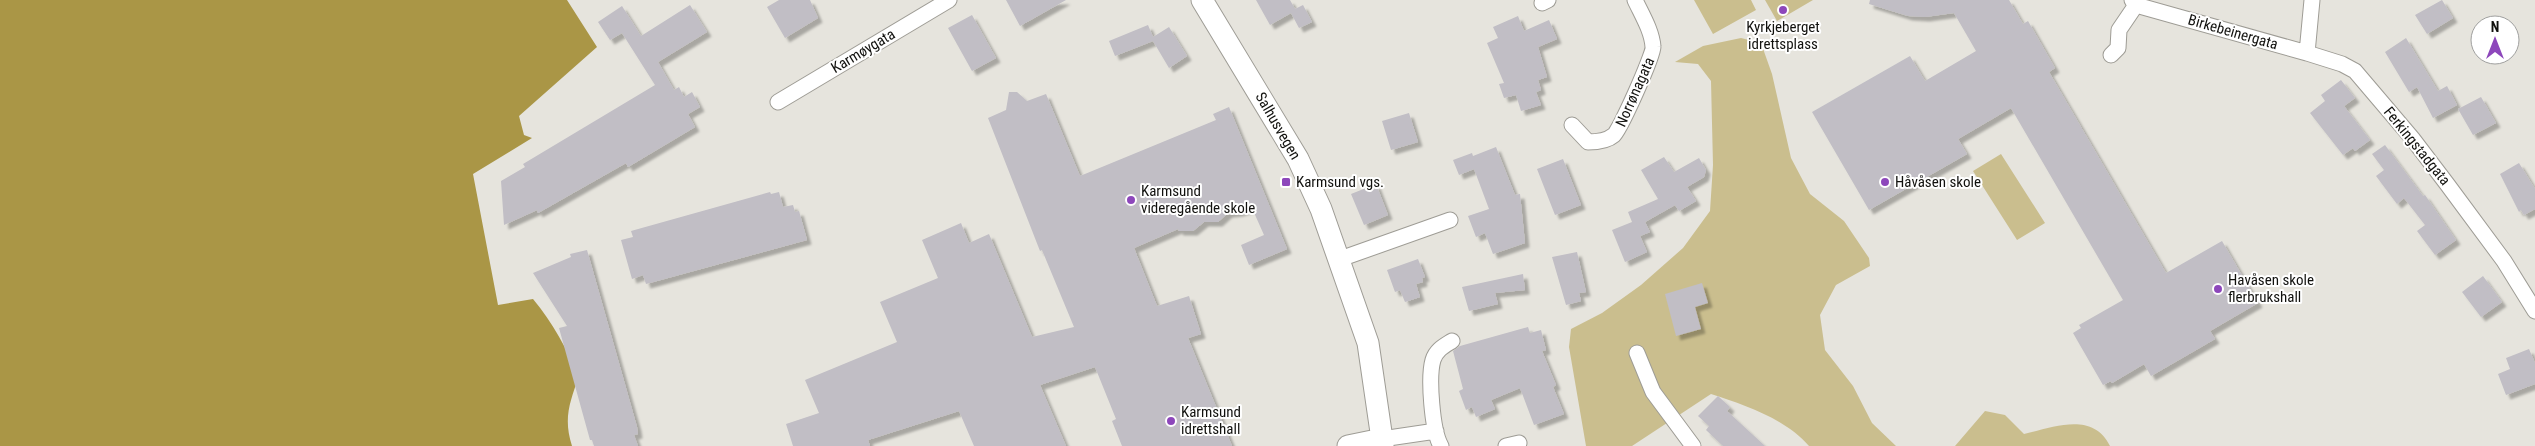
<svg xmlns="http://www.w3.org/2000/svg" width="2535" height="446" viewBox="0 0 2535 446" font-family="'Roboto Condensed',sans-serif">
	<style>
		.green { fill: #cabe8e }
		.water { fill: #aa9646 }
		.building { fill: #c1bec5; filter: url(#shadow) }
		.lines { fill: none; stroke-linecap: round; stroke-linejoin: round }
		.street-casing { stroke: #9e9c95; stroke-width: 17 }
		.secondary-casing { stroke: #9e9c95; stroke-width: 23 }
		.street { stroke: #fff; stroke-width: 15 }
		.secondary { stroke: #fff; stroke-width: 21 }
		.poi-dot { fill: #8d47bb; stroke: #fff; stroke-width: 2 }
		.labels { text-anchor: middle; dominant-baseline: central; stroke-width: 4; stroke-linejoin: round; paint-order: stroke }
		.poi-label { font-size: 15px; fill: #11110e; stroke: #fff; text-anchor: start }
		.street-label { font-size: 15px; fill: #11110e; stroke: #fff }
	</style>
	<defs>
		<filter id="shadow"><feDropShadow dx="4.5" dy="4.5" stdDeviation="1" flood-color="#0004"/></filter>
	</defs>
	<rect width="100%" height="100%" fill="#e6e4dd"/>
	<path class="green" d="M1694,0H1751L1756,10L1713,34Z
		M1765,0H1813L1777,21Z
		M1741,38L1761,43L1772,74L1791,158L1810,194L1844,221L1869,258L1870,266L1836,285L1820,315L1825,350L1853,386L1872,423L1896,446H1809C1786,419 1745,405 1711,394L1632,446H1586L1569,347L1571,329L1602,313L1641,285L1683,248L1710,211L1713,165L1711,81L1698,64L1675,62L1703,46Z
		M2001,154L2045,223L2017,240L1973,171Z
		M1985,411L2005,415L2024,434C2054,427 2093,411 2110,446H1955Z"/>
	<path class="water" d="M0,0H567L597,47L519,116L524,135L532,138L473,174L498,305L533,299C553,323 566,348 579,376C570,402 563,418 572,446H0Z"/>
	<path class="building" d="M779,0H810L818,18L785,38L767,7Z
		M1006,0H1066L1020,26Z
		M1256,0H1290L1295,9L1303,5L1312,22L1299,28L1291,13L1270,25Z
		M1870,0H2009L2023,24L2028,21L2055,68L2049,72L2166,273L2222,241L2258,303L2210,331L2215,339L2151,376L2144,364L2112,383L2111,381L2103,385L2073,333L2081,328L2079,325L2123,300L2011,108L1958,139L1967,154L1869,210L1812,112L1910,56L1925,81L1976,51L1954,13L1925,17L1908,16L1869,4Z
		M2442,0L2453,18L2427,34L2415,15Z
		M690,5L707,32L658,62L674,90L679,87L684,97L692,92L700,107L688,114L695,127L628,167L626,163L538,213L537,210L504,225L501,181L525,167L523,164L655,85L622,33L610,40L598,22L622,6L641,36Z
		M972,15L996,58L972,71L948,28Z
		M1518,16L1524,31L1549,20L1557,39L1538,47L1547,77L1538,80L1541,90L1536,92L1541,105L1521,111L1516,95L1504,98L1499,84L1504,83L1487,43L1498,38L1493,27Z
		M1148,25L1153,37L1169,27L1187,56L1169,68L1153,41L1115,56L1109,41Z
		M2406,38L2438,91L2447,86L2457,105L2433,118L2417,87L2409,92L2385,52Z
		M2341,80L2355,98L2344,106L2370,140L2355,151L2353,148L2343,155L2310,113L2325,101L2321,95Z
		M1009,92H1017L1027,101L1046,94L1080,176L1216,120L1213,114L1229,107L1287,249L1249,265L1241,245L1264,235L1252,208L1238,212L1228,213L1218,222H1204L1193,231H1179L1178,229L1134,248L1157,306L1189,296L1201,334L1188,338L1232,446H1122L1112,421L1116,419L1095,367L1040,385L1066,446H974L959,411L868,440L870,446H793L786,424L819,413L805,380L897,342L880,302L938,278L922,240L961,223L969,243L989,234L1032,337L1074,327L1042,250L1040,251L988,118L1006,110Z
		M2481,97L2496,123L2473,135L2458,109Z
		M1409,113L1418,142L1391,150L1382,121Z
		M2385,145L2423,196L2425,195L2456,240L2435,255L2417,231L2425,225L2404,198L2397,204L2376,176L2384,170L2372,154Z
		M1496,147L1515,195L1520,194L1525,243L1493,254L1485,233L1476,237L1468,216L1489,209L1474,169L1459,175L1453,160L1472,153L1473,156Z
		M1664,157L1674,172L1699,158L1706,170L1704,177L1687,187L1696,201L1679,211L1675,205L1645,222L1650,232L1640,236L1647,252L1625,262L1612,230L1632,222L1628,212L1658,199L1641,170Z
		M1563,159L1581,205L1555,215L1537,169Z
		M2519,163L2535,189V209L2524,215L2521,210L2519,212L2500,174Z
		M1376,184L1388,215L1364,225L1351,194Z
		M770,192L771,194L779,192L783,207L793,205L795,212L799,211L807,240L646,284L643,275L632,279L621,240L633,237L631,231Z
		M587,250L637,427L638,434L634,435L638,446H594L592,440H590L559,328L567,326L533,273L571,257L570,254Z
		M1577,252L1586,292L1579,293L1581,301L1566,305L1552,257Z
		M1418,259L1425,277L1422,278L1423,282L1416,284L1420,297L1405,302L1400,290L1395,292L1387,270Z
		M1523,274L1525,290L1495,293L1498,304L1469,311L1462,287Z
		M2483,276L2502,302L2481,317L2462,292Z
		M1702,283L1708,303L1695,307L1701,329L1676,336L1665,294Z
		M1528,327L1530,333L1541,330L1546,350L1542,351L1556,385L1553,387L1564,414L1534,425L1520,388L1491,400L1495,409L1476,417L1472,407L1466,410L1459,391L1463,389L1453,351L1460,346Z
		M2529,349L2535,363V384L2506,395L2498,374L2510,369L2506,358Z
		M1718,396L1730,407L1727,411L1765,446H1723L1706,430L1709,426L1698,416Z"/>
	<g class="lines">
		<defs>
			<path id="street" d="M2132,0L2136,5L2307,53L2342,64L2355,71L2412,138L2447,184L2504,261L2535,311
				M1542,3L1548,0
				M2307,53L2312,0
				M2111,55L2118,48L2119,30L2136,5
				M778,102L949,0
				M1572,125L1588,142C1597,142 1607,141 1614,135C1619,132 1654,54 1653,47C1652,31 1642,15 1635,0
				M1340,259L1450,220
				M1637,353L1653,392L1693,446
				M1382,439L1436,431
				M1441,446C1432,431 1428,377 1433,360C1436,350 1444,346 1452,341
				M1506,446L1519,443"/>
			<path id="secondary" d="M1202,0L1298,159L1321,209L1368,343L1383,446
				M1348,446L1382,439"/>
		</defs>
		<use href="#street" class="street-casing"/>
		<use href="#secondary" class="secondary-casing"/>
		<use href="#street" class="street"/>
		<use href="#secondary" class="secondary"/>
	</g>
	<g class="poi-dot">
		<circle cx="1783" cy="10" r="5"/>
		<rect x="1281" y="177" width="10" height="10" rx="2.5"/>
		<circle cx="1885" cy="182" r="5"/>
		<circle cx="1131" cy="200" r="5"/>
		<circle cx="2218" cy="289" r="5"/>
		<circle cx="1171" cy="421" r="5"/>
	</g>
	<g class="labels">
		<g class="poi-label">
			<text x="1783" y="27" text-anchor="middle">Kyrkjeberget<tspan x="1783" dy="17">idrettsplass</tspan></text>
			<text x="1296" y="182">Karmsund vgs.</text>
			<text x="1895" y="182">Håvåsen skole</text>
			<text x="1141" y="191">Karmsund<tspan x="1141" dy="17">videregående skole</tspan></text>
			<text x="2228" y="280">Havåsen skole<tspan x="2228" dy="17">flerbrukshall</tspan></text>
			<text x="1181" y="412">Karmsund<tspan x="1181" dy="17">idrettshall</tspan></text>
		</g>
		<g class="street-label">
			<text transform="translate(2233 32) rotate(16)">Birkebeinergata</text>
			<text transform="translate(863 51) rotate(-31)">Karmøygata</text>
			<text transform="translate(1635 92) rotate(-66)">Norrønagata</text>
			<text transform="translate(1278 126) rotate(60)">Salhusvegen</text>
			<text transform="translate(2417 146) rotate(51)">Ferkingstadgata</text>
		</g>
	</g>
	<g transform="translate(2495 40)"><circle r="24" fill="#ffffff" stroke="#a0a09f"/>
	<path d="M0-4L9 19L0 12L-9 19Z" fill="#8d47bb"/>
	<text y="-8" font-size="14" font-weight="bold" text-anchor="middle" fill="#11110e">N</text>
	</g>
</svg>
